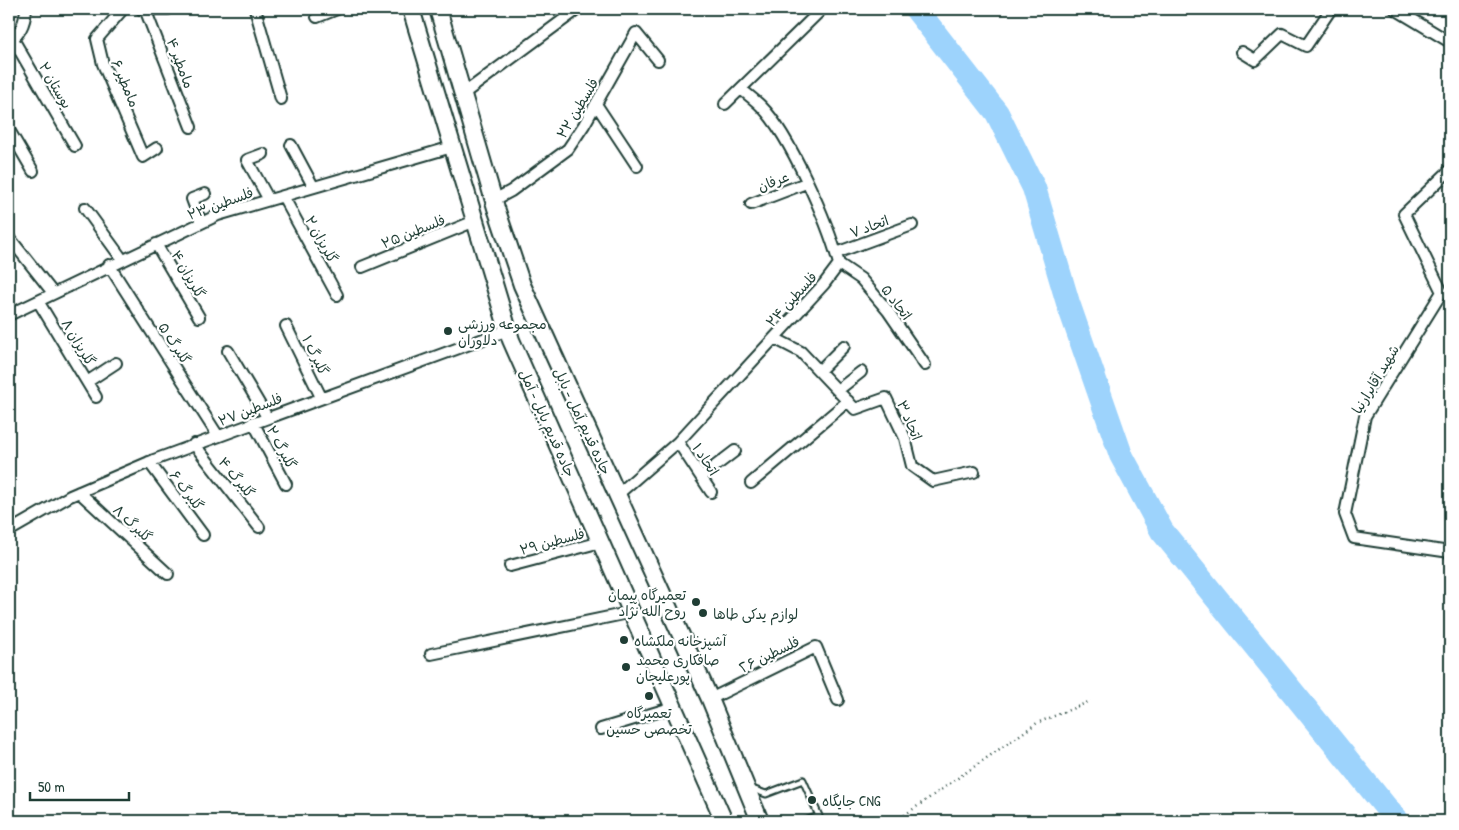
<svg xmlns="http://www.w3.org/2000/svg" width="1459" height="830" viewBox="0 0 1459 830" font-family="'Patrick Hand','Playpen Sans Arabic',sans-serif">
	<style>
		.lines { fill: none; stroke-linecap: round; stroke-linejoin: round }
		.river { stroke: #9dd3fc; stroke-width: 24 }
		.service-casing { stroke: #1f3d34; stroke-width: 9 }
		.minor-casing { stroke: #1f3d34; stroke-width: 14 }
		.primary-casing { stroke: #1f3d34; stroke-width: 20 }
		.path { stroke: #1f3d34; stroke-width: 2.5; stroke-dasharray: 1 4; stroke-linecap: butt }
		.service { stroke: #fff; stroke-width: 5 }
		.minor { stroke: #fff; stroke-width: 10 }
		.primary { stroke: #fff; stroke-width: 16 }
		.poi-dot { fill: #1f3d34; stroke: #fff; stroke-width: 2 }
		.labels { text-anchor: middle; dominant-baseline: central; stroke-width: 4.5; stroke-linejoin: round; paint-order: stroke }
		.street-label { font-size: 14px; fill: #1f3d34; stroke: #fff }
		.poi-label { font-size: 14px; fill: #1f3d34; stroke: #fff; text-anchor: start }
	</style>
	<rect width="100%" height="100%" fill="#fff"/>
	<filter id="ink" filterUnits="userSpaceOnUse"><feTurbulence type="fractalNoise" baseFrequency=".02" numOctaves="2"/><feDisplacementMap in="SourceGraphic" scale="10" xChannelSelector="R" yChannelSelector="G"/><feConvolveMatrix kernelMatrix="1 2 1 2 8 2 1 2 1" color-interpolation-filters="sRGB"/></filter>
	<g filter="url(#ink)">
		<g class="lines">
			<path class="river" d="M916,9L997,113L1034,188L1068,303L1121,455L1162,531L1397,821"/>
			<defs>
				<path id="service" d="M752,789L766,794L803,780L819,816L805,821"/>
				<path id="minor" d="M123,9L97,39L103,64L143,157L157,148
					M141,9H168
					M145,9L191,127
					M255,9L281,99
					M1395,9L1450,42
					M317,17L337,9
					M13,39L75,146
					M9,41C21,34 25,22 26,9
					M1242,52L1255,60L1282,34L1306,46L1331,9
					M463,94L578,9
					M596,104L637,166
					M725,104L819,12
					M9,130L33,171
					M291,145L313,186
					M263,154L247,160L269,200
					M1450,170L1404,214L1442,292L1365,416L1345,514L1354,538L1450,552
					M283,196L337,295
					M494,200L511,191L568,149L584,125L636,33L658,60
					M751,204L806,183
					M85,208L122,259
					M201,223L192,199L205,194
					M12,241L53,293
					M156,244L199,317
					M836,253L912,225
					M839,264L861,279L888,311L925,365
					M109,265L218,436
					M362,267L475,221
					M38,301L96,397
					M9,315L218,215L452,147
					M286,326L321,397
					M774,338L801,352L855,409L886,398L905,438L912,466L933,481L974,472
					M228,351L267,417
					M819,371L844,346
					M87,382L116,363
					M838,390L861,372
					M253,422L286,484
					M678,442L711,492
					M194,444L259,527
					M149,462L203,535
					M701,477L735,451
					M751,483L848,401
					M79,492L168,574
					M617,495L678,442L824,284L839,264C828,223 790,135 761,106C755,100 748,95 741,89
					M9,531L70,496L154,460L508,330
					M510,566L601,542
					M431,654L633,612
					M710,699L816,647L838,700
					M601,729L674,707"/>
				<path id="primary" d="M411,9L511,340L724,821
					M438,9L496,208L522,285L710,699L760,821"/>
			</defs>
			<use href="#service" class="service-casing"/>
			<use href="#minor" class="minor-casing"/>
			<use href="#primary" class="primary-casing"/>
			<path class="path" d="M896,821L1037,723L1091,701"/>
			<use href="#service" class="service"/>
			<use href="#minor" class="minor"/>
			<use href="#primary" class="primary"/>
		</g>
	</g>
	<g class="poi-dot">
		<circle cx="448" cy="331" r="5"/>
		<circle cx="696" cy="602" r="5"/>
		<circle cx="703" cy="613" r="5"/>
		<circle cx="624" cy="640" r="5"/>
		<circle cx="626" cy="667" r="5"/>
		<circle cx="649" cy="696" r="5"/>
		<circle cx="812" cy="800" r="5"/>
	</g>
	<g class="labels">
		<g class="street-label">
			<text transform="translate(181 63) rotate(69)">مامطیر ۴</text>
			<text transform="translate(126 83) rotate(67)">مامطیر ۶</text>
			<text transform="translate(56 85) rotate(60)">بوستان ۲</text>
			<text transform="translate(577 108) rotate(-59)">فلسطین ۲۲</text>
			<text transform="translate(773 181) rotate(-21)">عرفان</text>
			<text transform="translate(220 203) rotate(-20)">فلسطین ۲۳</text>
			<text transform="translate(869 226) rotate(-20)">اتحاد ۷</text>
			<text transform="translate(413 231) rotate(-22)">فلسطین ۲۵</text>
			<text transform="translate(322 239) rotate(61)">گلریزان ۲</text>
			<text transform="translate(189 274) rotate(60)">گلریزان ۴</text>
			<text transform="translate(791 299) rotate(-48)">فلسطین ۲۴</text>
			<text transform="translate(897 302) rotate(53)">اتحاد ۵</text>
			<text transform="translate(79 342) rotate(59)">گلریزان ۸</text>
			<text transform="translate(175 343) rotate(57)">گلبرگ ۵</text>
			<text transform="translate(316 355) rotate(64)">گلبرگ ۱</text>
			<text transform="translate(1375 379) rotate(-59)">شهید آقابرارنیا</text>
			<text transform="translate(250 409) rotate(-21)">فلسطین ۲۷</text>
			<text transform="translate(910 420) rotate(67)">اتحاد ۳</text>
			<text transform="translate(583 421) rotate(65)">جاده قدیم آمل - بابل</text>
			<text transform="translate(548 423) rotate(66)">جاده قدیم بابل - آمل</text>
			<text transform="translate(282 447) rotate(62)">گلبرگ ۲</text>
			<text transform="translate(706 459) rotate(57)">اتحاد ۱</text>
			<text transform="translate(237 477) rotate(51)">گلبرگ ۴</text>
			<text transform="translate(187 490) rotate(53)">گلبرگ ۶</text>
			<text transform="translate(133 523) rotate(43)">گلبرگ ۸</text>
			<text transform="translate(552 541) rotate(-15)">فلسطین ۲۹</text>
			<text transform="translate(769 654) rotate(-26)">فلسطين ٢۶</text>
		</g>
		<g class="poi-label">
			<text x="458" y="323">مجموعه ورزشی<tspan x="458" dy="16">دلاوران</tspan></text>
			<text x="686" y="594" text-anchor="end">تعمیرگاه پیمان<tspan x="686" dy="16">روح الله نژاد</tspan></text>
			<text x="713" y="613">لوازم یدکی طاها</text>
			<text x="634" y="640">آشپزخانه ملکشاه</text>
			<text x="636" y="659">صافکاری محمد<tspan x="636" dy="16">پورعلیجان</tspan></text>
			<text x="649" y="712" text-anchor="middle">تعمیرگاه<tspan x="649" dy="16">تخصصی حسین</tspan></text>
			<text x="822" y="800">جایگاه CNG</text>
		</g>
	</g>
	<rect width="1459" height="830" fill="none" stroke="#fff" stroke-width="30"/>
	<rect x="15" y="15" width="1429" height="800" fill="none" stroke="#1f3d34" stroke-width="2" filter="url(#ink)"/>
	<path d="M30 792v8h99v-8" fill="none" stroke="#1f3d34" stroke-width="2.5"/>
	<text x="38" y="792" font-size="15" fill="#1f3d34" stroke="#ffffff" stroke-width="4" paint-order="stroke">50 m</text>
</svg>
